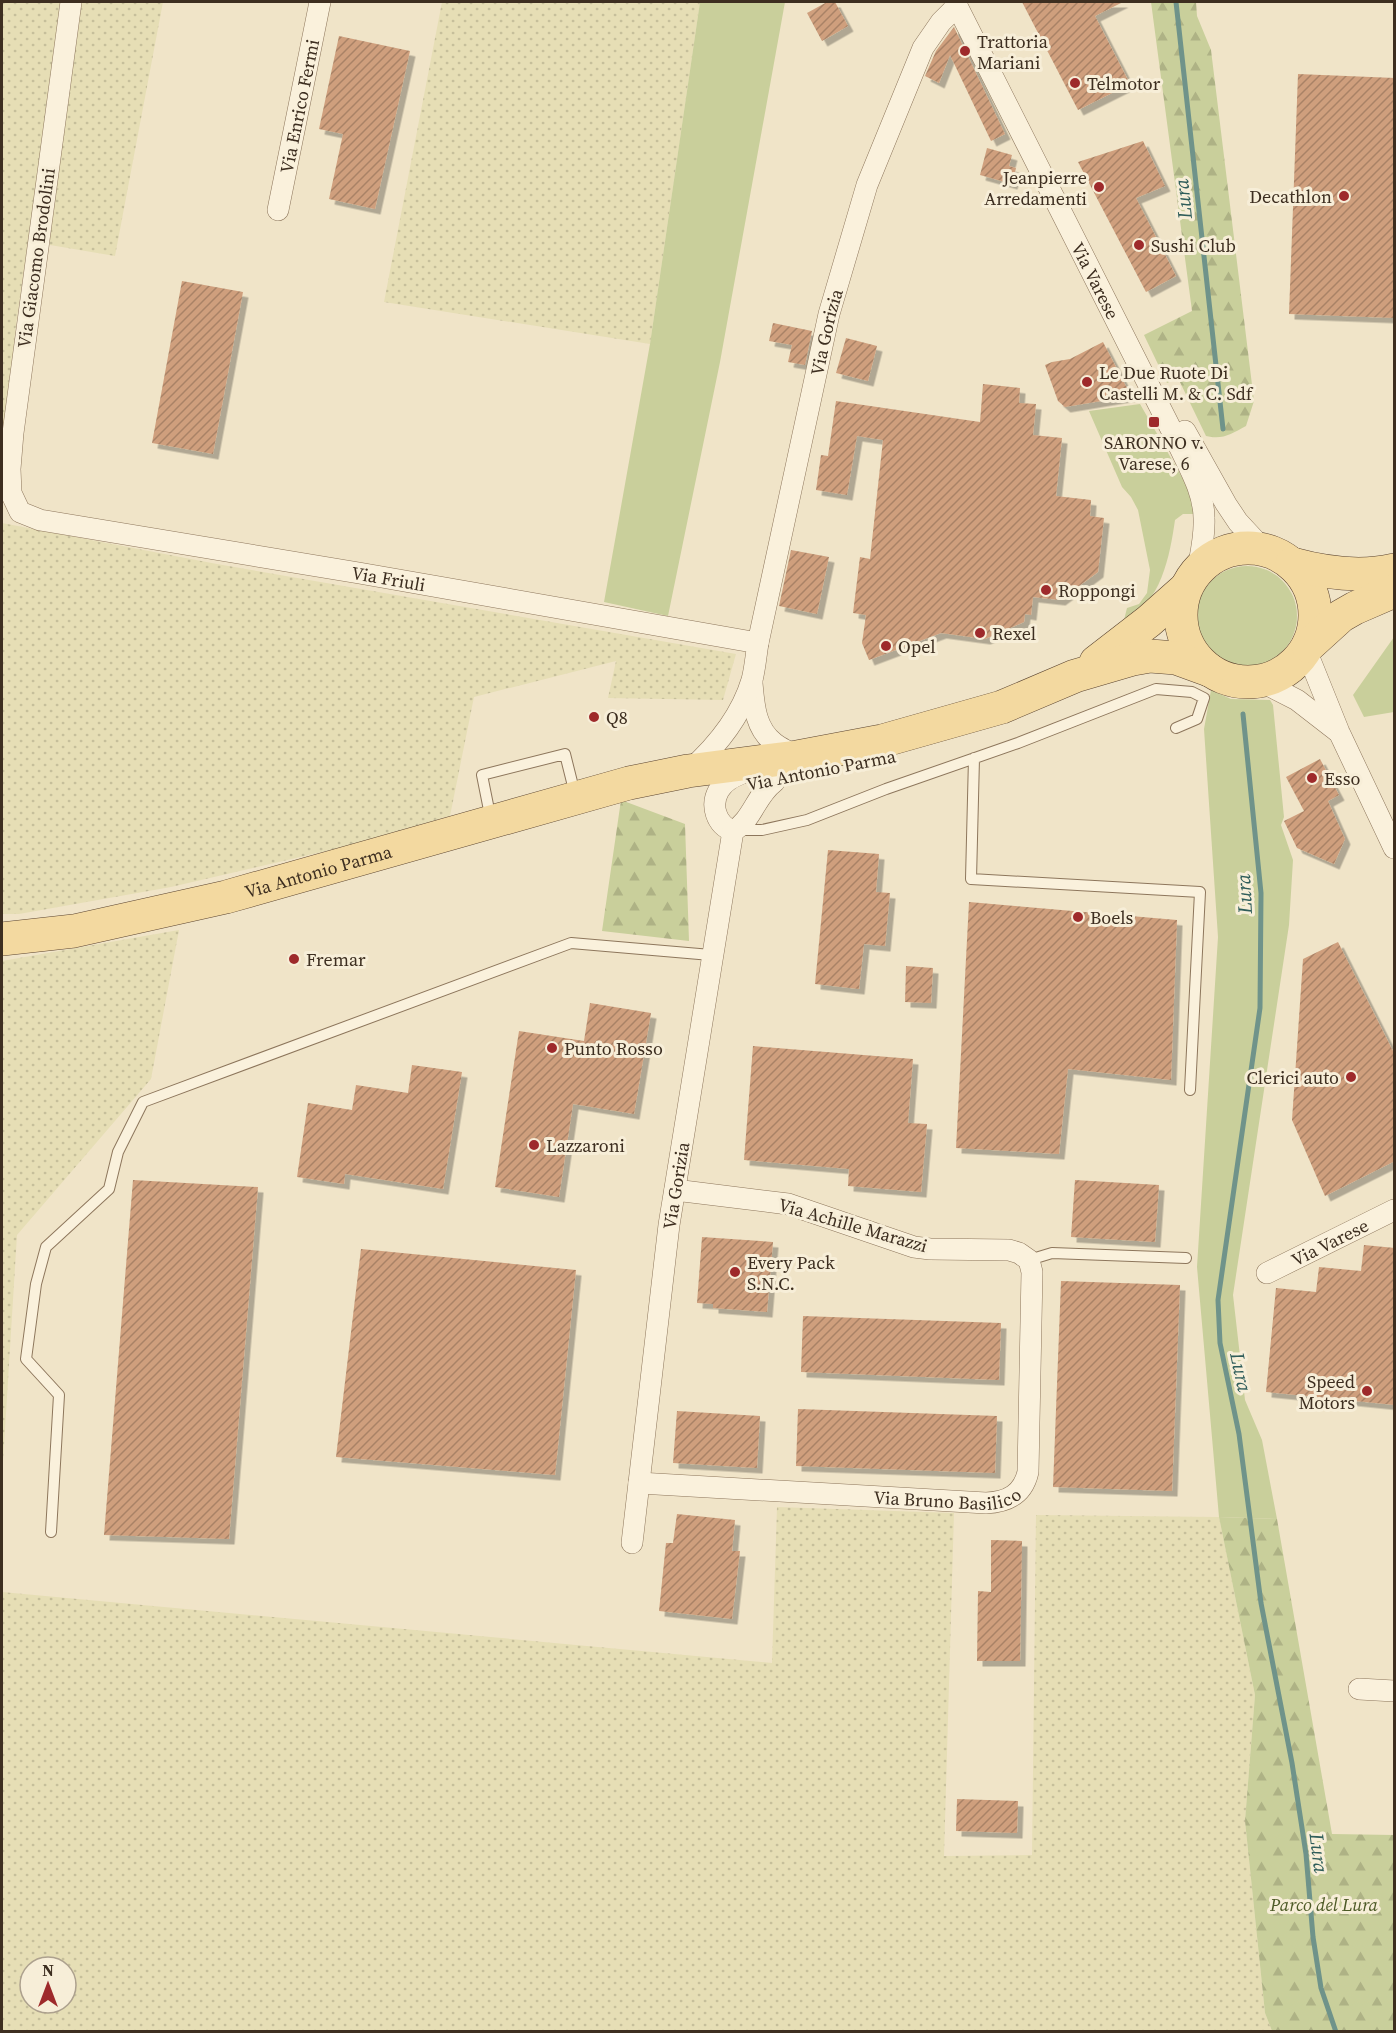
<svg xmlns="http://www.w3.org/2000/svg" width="1396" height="2033" viewBox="0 0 1396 2033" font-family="'Source Serif 4',serif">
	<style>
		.farmland { fill: url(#farmland-dots); fill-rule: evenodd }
		.green { fill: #c9cf9b }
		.forest { fill: url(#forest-firs) }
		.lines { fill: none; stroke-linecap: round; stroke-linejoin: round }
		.stream { stroke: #6f938a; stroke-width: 5 }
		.building { fill: url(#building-hatch); filter: url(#shadow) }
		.service-casing { stroke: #8d765c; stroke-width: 12 }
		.minor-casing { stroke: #8d765c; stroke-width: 22 }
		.primary-casing { stroke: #5b4430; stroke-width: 34 }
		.service { stroke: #faf1dc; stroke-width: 10 }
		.minor { stroke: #faf1dc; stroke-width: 21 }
		.primary { stroke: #f3d9a0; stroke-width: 33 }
		.poi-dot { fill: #9e2a2b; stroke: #f7eed8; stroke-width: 2 }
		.labels { text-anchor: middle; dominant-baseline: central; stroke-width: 6; stroke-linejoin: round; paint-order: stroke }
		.poi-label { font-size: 18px; fill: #3d2e20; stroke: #f7eed8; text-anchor: start }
		.street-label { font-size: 18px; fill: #3d2e20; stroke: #f7eed8 }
		.park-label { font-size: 18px; font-style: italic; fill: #4d5a26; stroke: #f7eed8 }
		.water-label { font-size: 20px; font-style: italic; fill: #2f5d5a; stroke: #f7eed8 }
	</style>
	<defs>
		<pattern id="farmland-dots" width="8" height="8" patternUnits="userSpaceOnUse" patternTransform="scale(1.5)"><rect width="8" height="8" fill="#e6deb5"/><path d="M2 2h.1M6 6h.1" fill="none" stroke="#c6bf9b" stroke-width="1.8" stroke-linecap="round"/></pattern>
		<pattern id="forest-firs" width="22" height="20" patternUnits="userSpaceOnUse" patternTransform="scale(1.5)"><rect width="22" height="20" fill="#c9cf9b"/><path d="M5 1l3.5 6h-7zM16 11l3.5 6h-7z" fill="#aeb285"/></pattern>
		<pattern id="building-hatch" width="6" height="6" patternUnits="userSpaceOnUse" patternTransform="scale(1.5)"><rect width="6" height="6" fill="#cf9f7d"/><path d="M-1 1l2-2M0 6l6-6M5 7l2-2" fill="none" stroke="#a98266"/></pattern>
		<filter id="shadow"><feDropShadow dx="5.5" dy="5.5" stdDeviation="0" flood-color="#0004"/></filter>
	</defs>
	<rect width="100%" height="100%" fill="#f0e4c8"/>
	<path class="farmland" d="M2,2H63L16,325L2,458Z
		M80,2H163L115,256L50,245V223Z
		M442,2H700L650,344L384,302Z
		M2,523L217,564L736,654L723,700L608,698L616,661L474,697L450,816L352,845L171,887L19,914H2Z
		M179,930L151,1079L17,1235L2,1478V961Z
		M777,1507L954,1513L944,1856L1032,1855L1036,1515L1219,1517L1255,1695L1245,1821L1265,2013L1272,2031H2V1592L772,1663ZM30,1967H66V2003H30Z"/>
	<path class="green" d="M700,2H785L720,362L668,616L604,602L650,344Z
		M1140,404L1187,486L1195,514H1183L1175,520C1170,555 1161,605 1124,620L1127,608L1139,604L1147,593L1150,570L1138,510L1131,497L1122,487L1089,411Z
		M1197 616a50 50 0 1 1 100 0a50 50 0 1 1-100 0Z
		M1394,637V712L1364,717L1353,695Z
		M1211,690L1231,699L1270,700L1273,705L1284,817L1281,825L1293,860L1289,925L1233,1295L1245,1400L1262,1440L1277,1519L1219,1517L1197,1267L1218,937L1204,729Z"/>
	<path class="forest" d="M1151,2H1196L1197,16L1211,50L1254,401L1246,426C1231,434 1223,440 1206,436L1178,378L1167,383L1144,335L1192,311Z
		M621,800L685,824L689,941L602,931Z
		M1219,1517L1277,1519L1332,1834L1394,1835V2031H1272L1265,2013L1245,1821L1255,1695Z"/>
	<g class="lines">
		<path class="stream" d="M1176,2L1223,429
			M1243,714L1261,893L1260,1008L1218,1300L1220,1343L1239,1434L1261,1603L1292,1763L1306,1854L1313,1937L1321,1988L1336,2032"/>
	</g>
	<path class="building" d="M827,2H835L848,26L822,41L807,13Z
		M1022,2H1123L1095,16L1130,84L1078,110Z
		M954,27L1005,134L991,141L950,55L939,83L925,76L936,51Z
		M339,36L410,51L375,209L329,199L343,134L319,129Z
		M1298,74L1395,78V318L1289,314Z
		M1143,141L1165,186L1136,198L1176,276L1146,292L1078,162Z
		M987,148L1012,155L1009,166L1016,168L1012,184L980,175Z
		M182,281L243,292L213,454L152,443Z
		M773,323L812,331L805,365L788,362L792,345L769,341Z
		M846,338L877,346L868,381L836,373Z
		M1103,342L1131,396L1065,407L1058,401L1045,365L1052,362L1070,359Z
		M983,384L1020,388L1019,403L1036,404L1033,435L1062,438L1056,496L1091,500L1090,516L1104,518L1098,572L1060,600L1033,597L1031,615L1025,614L1024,622L985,639L941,633L869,660L862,643L866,615L853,613L860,557L870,559L883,440L857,436L847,495L816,490L821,455L828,456L836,401L980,422Z
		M791,550L829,557L817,614L779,606Z
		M1320,759L1339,795L1328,801L1345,839L1334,864L1297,848L1284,821L1304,811L1286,777Z
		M828,850L879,854L876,892L890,893L885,946L864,944L859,989L815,984Z
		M969,902L1177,920L1171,1080L1068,1069L1059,1154L956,1148Z
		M1338,942L1395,1055V1161L1325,1196L1292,1120L1303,959Z
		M906,966L933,968L931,1003L905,1002Z
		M590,1003L651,1013L634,1114L573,1104L559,1197L495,1187L519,1031L584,1041Z
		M753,1046L913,1059L908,1123L927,1124L921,1192L848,1186L849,1169L744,1160Z
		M412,1065L462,1072L443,1189L345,1174L344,1184L297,1177L308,1103L352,1110L356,1085L408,1093Z
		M133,1180L258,1187L229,1539L104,1535Z
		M1075,1180L1159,1185L1155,1242L1071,1237Z
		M702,1237L773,1242L767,1312L713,1308V1304L697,1303Z
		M1364,1245L1395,1248V1405L1266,1392L1276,1288L1316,1292L1319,1267L1361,1271Z
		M361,1249L576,1270L555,1475L336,1457Z
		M1061,1281L1180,1285L1172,1491L1053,1487Z
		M803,1316L1001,1323L999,1380L801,1372Z
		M798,1409L997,1416L995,1473L796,1466Z
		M677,1411L760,1416L757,1468L673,1463Z
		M677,1514L735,1520L732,1551H740L732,1619L659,1611L666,1543H673Z
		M991,1540L1022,1541L1020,1661H977L978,1591L991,1592Z
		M957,1799L1018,1801L1017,1833L956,1831Z"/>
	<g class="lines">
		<defs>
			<path id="service" d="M974,758L971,879L1200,892L1190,1090
				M491,820L482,775L565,754L575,794
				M736,830H762L807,820L886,789L1018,743L1156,689L1192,692L1204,698L1197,719L1176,728
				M1029,1260L1052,1253L1186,1258
				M51,1532L59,1395L26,1359L36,1284L46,1247L109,1189L118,1152L143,1102L571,943L711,955"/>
			<g id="minor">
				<path id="s1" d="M71,2L13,433L10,469L11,493L20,512L40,520L359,573L758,643"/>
				<path id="s2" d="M955,2L1174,435C1185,461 1204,489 1204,518C1205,535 1201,553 1198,569"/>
				<path id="s3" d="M278,210L320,2"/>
				<path d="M1185,431L1226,504L1238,522L1264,550"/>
				<path d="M1306,650L1339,732L1394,848"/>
				<path d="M1260,681L1297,700L1337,731"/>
				<path d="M752,683C754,705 755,728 774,743C780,748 792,753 796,757"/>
				<path id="s4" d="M689,771C717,746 741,717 752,680C755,669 756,655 758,643L829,314L867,185L923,48L941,22L957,6"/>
				<path d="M733,831C716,825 710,805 719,790C726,779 740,773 752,771"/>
				<path id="s5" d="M1267,1273L1394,1210"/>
				<path id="s6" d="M639,1483L986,1503C1008,1502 1023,1494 1028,1472L1032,1272L1029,1260L1019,1253L1009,1250L930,1249L914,1247L788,1204L675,1190"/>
				<path id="s7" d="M632,1543L669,1225L733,831C752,821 756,795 774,782"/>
				<path d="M1359,1689L1394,1691"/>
			</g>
			<g id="primary">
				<circle cx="1248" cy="615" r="67"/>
				<path d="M1292,564C1325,573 1360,578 1394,570"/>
				<path d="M1308,646L1341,616L1355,608L1394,591"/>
				<path d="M1096,662L1149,621L1185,589"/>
				<path id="s8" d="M2,939L74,931L226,897L629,783L688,771L797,757L882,741L1002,707L1075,676L1133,659L1150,656L1176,658L1209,670"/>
			</g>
		</defs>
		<use href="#service" class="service-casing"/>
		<use href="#minor" class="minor-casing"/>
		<use href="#primary" class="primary-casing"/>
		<use href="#service" class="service"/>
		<use href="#minor" class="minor"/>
		<use href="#primary" class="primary"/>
	</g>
	<g class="poi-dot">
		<circle cx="965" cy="51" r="6"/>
		<circle cx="1075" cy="83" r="6"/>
		<circle cx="1099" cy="187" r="6"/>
		<circle cx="1344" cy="196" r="6"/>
		<circle cx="1139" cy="245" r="6"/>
		<circle cx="1087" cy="382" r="6"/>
		<rect x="1148" y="416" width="12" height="12" rx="3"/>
		<circle cx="1046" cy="590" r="6"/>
		<circle cx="980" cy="633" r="6"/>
		<circle cx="886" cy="646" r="6"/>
		<circle cx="594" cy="717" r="6"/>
		<circle cx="1312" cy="778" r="6"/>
		<circle cx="1078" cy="917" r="6"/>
		<circle cx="294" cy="959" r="6"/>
		<circle cx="552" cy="1048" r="6"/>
		<circle cx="1351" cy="1077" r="6"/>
		<circle cx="534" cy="1145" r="6"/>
		<circle cx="735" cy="1272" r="6"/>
		<circle cx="1367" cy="1391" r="6"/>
	</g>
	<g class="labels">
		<g class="poi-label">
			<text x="977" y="41">Trattoria<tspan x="977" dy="21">Mariani</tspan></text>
			<text x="1087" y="83">Telmotor</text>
			<text x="1087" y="177" text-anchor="end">Jeanpierre<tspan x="1087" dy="21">Arredamenti</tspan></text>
			<text x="1332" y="196" text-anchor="end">Decathlon</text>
			<text x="1151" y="245">Sushi Club</text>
			<text x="1099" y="372">Le Due Ruote Di<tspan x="1099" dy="21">Castelli M. &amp; C. Sdf</tspan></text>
			<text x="1154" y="442" text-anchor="middle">SARONNO v.<tspan x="1154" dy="21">Varese, 6</tspan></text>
			<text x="1058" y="590">Roppongi</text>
			<text x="992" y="633">Rexel</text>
			<text x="898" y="646">Opel</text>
			<text x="606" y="717">Q8</text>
			<text x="1324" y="778">Esso</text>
			<text x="1090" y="917">Boels</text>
			<text x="306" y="959">Fremar</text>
			<text x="564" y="1048">Punto Rosso</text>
			<text x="1339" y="1077" text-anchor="end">Clerici auto</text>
			<text x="546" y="1145">Lazzaroni</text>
			<text x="747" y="1262">Every Pack<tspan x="747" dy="21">S.N.C.</tspan></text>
			<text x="1355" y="1381" text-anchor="end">Speed<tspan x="1355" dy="21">Motors</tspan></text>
		</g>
		<g class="street-label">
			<text stroke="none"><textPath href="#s3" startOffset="106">Via Enrico Fermi</textPath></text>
			<text transform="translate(36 258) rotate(-82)">Via Giacomo Brodolini</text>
			<text stroke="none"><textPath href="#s2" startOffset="312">Via Varese</textPath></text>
			<text stroke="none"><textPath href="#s4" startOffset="468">Via Gorizia</textPath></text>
			<text stroke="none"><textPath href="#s1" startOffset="891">Via Friuli</textPath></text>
			<text transform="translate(821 770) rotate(-11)">Via Antonio Parma</text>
			<text stroke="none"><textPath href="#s8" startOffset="324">Via Antonio Parma</textPath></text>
			<text stroke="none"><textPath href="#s7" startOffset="360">Via Gorizia</textPath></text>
			<text transform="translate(853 1225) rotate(16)">Via Achille Marazzi</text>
			<text stroke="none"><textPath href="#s5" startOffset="70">Via Varese</textPath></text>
			<text stroke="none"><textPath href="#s6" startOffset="309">Via Bruno Basilico</textPath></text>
		</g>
		<g class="park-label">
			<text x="1324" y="1904">Parco del Lura</text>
		</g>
		<g class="water-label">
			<text transform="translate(1183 199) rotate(-96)">Lura</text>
			<text transform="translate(1244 894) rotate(-93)">Lura</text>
			<text transform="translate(1241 1372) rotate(78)">Lura</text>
			<text transform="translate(1319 1853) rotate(83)">Lura</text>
		</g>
	</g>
	<rect width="1396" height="2033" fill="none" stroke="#3d2e20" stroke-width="6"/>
	<g transform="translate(48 1985)"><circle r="28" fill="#f7eed8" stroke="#ada18e" stroke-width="1.5"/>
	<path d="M0-4.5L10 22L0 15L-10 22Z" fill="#9e2a2b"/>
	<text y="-9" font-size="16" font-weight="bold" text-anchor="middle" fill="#3d2e20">N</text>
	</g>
</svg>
